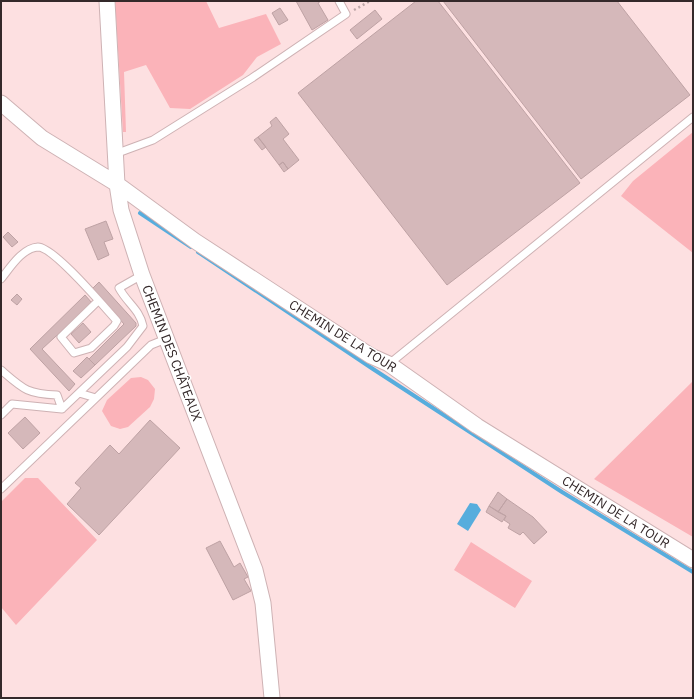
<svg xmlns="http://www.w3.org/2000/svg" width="694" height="699" viewBox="0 0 694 699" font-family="'IBM Plex Sans',sans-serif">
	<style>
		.green { fill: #fbb3b9 }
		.water { fill: #57addd }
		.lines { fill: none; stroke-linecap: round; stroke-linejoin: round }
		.stream { stroke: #57addd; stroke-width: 4 }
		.building { fill: #d5b8ba; stroke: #bea2a4 }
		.service-casing { stroke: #ceb2b4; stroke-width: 9 }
		.minor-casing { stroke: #ceb2b4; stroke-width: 17 }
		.path { stroke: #bda6a7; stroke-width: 2.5; stroke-dasharray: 2 3; stroke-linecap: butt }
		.service { stroke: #fff; stroke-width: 7 }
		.minor { stroke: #fff; stroke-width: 15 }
		.labels { text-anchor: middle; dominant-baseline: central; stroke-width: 3; stroke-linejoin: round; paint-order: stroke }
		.street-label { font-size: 13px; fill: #34292a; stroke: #fff }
	</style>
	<rect width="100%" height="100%" fill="#fde0e1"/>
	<path class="green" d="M115,1H206L219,28L266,14L281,44L257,57L243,75L190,109L170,108L146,65L124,72L126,132H123Z
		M693,132V253L621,196L633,181Z
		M141,377L148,380L155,389L154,399L150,407L128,427L120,429L111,426L102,411L107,400L131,378Z
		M693,381V537L594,479Z
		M25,478H38L97,540L16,625L1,607V502Z
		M471,542L532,581L515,608L454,570Z"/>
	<path class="water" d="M470,503L477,504L481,510L468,531L457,524Z"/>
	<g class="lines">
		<path class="stream" d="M140,213L191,247
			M198,252L373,369L562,492L693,572"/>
	</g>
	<path class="building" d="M296,1H321L318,3L328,20L312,30Z
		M416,1H438L580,183L447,285L298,93Z
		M443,1H617L690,95L581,179Z
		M280,8L288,20L279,25L272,13Z
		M375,10L382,19L357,39L350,30Z
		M276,117L289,134L283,139L299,160L288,169L283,162L279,165L258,137L272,126L270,122Z
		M258,137L266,147L262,150L254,140Z
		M283,162L288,169L284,172L279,165Z
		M106,221L113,239L104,242L109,255L98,260L85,229Z
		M8,232L18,242L12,247L3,237Z
		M99,282L136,323V326L95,365L89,359L124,324L92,289Z
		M17,294L22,299L17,305L11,300Z
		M85,295L92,303L42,349L75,384L69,391L30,349Z
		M83,323L91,332L79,343L71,334Z
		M87,357L95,365L81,378L73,371Z
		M25,417L40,433L23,449L8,433Z
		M150,420L180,448L99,535L67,504L81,488L75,483L110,445L119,454Z
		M498,492L507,499L498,512L489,506Z
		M507,499L533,517L547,532L534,544L523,532L520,535L508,528L510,524L504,520L506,516L498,512Z
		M489,506L506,516L502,522L486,512Z
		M220,541L234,567L240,563L248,577L244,579L251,591L233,600L206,548Z"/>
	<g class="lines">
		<defs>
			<path id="service" d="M115,154L153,140L252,78L346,14L339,1
				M1,279C10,268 22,248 38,247C54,247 105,308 117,321L114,326L91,348L74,353L61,337L98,301
				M389,364L693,117
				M1,370C23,389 27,394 57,395L62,409
				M79,393L96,398L151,345L166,339
				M1,415L12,404L62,409L127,347L143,326C140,310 127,303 119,288L142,275
				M1,489L96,398"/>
			<path id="minor" d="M107,1L117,184L121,210L142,275L255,570L263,603L272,698
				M1,103L42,138L117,184L195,241L371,356L389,364L477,426L693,560"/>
		</defs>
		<use href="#service" class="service-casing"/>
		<use href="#minor" class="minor-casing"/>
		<path class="path" d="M354,10L370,1"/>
		<use href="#service" class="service"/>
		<use href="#minor" class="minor"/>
	</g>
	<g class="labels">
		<g class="street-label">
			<text transform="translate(343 336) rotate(32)">CHEMIN DE LA TOUR</text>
			<text transform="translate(172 353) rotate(69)">CHEMIN DES CHÂTEAUX</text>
			<text transform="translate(616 512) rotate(32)">CHEMIN DE LA TOUR</text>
		</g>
	</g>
	<rect width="694" height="699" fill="none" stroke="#34292a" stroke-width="4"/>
</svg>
